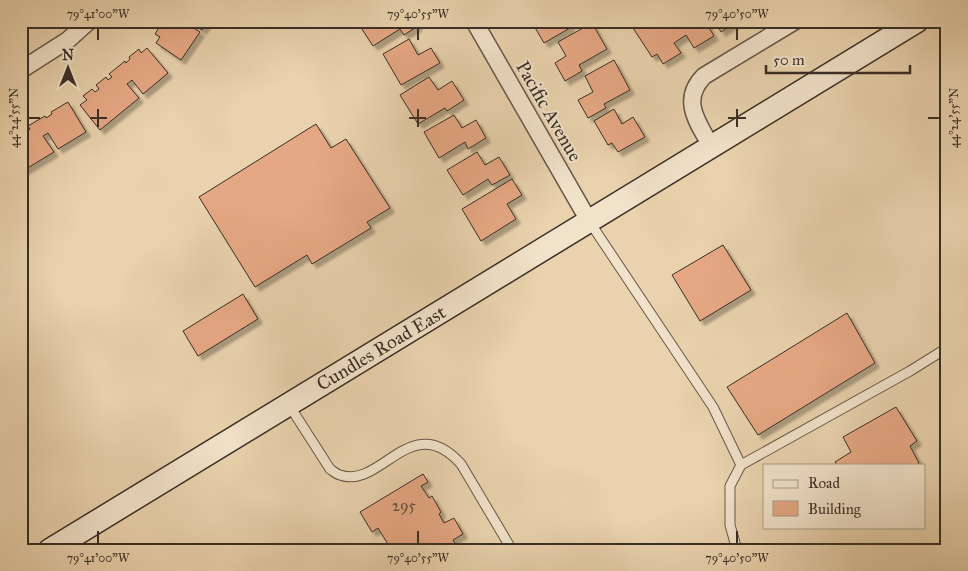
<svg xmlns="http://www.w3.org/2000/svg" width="968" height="571" viewBox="0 0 968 571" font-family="'IM FELL Great Primer',serif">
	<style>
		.building { fill: #e6a884; stroke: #392e26; filter: url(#shadow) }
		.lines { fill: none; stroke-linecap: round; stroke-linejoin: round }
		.lane-casing { stroke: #655748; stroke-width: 11 }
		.street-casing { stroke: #655748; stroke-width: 19 }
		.secondary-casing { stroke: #392e26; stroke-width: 25 }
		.lane { stroke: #f1e2ca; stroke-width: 9 }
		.street { stroke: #f1e2ca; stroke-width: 16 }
		.secondary { stroke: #f1e2ca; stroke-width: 22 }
		.ticks { fill: none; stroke: #392e26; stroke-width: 2 }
		.labels { text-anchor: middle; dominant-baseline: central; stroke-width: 4; stroke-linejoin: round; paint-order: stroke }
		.number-label { font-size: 16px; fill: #644c3e }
		.street-label { font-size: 19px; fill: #392e26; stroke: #f1e2ca }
		.neatline { fill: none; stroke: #392e26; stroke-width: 2 }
		.ticks-label { font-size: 12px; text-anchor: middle; fill: #392e26 }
	</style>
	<defs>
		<filter id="shadow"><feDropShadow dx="4.5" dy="4.5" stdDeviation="1" flood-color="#0004"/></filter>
	</defs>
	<rect width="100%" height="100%" fill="#e9d2ad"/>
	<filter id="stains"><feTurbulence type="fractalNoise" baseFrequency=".004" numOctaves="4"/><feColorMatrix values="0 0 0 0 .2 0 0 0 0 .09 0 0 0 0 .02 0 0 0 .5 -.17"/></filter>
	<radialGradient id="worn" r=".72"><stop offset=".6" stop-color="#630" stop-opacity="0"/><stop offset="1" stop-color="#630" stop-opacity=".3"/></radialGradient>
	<path class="building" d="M167,21H189L187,24L200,32L181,60L156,43L160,37L155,34L162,23L165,25Z
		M189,21H208L202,30Z
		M361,21H415L418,26L404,35L400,29L373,46L358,23Z
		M543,21H575L569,25L570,28L544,43L534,26Z
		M644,21H705L714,36L694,48L686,35L674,43L681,53L663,64L657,54L652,57L633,28Z
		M715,21H738L721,32Z
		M592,23L607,49L579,65L582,71L565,81L555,63L566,56L558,42Z
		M409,39L418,55L431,48L440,63L401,85L383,54Z
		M147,48L168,73L143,94L132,80L127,84L139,98L100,130L80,105L87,100L83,96L92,89L95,92L99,89L96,85L106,77L108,80L112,77L109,74L125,61L126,63L130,59L129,57L139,49L141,53Z
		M614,60L630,90L604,104L606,108L588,118L578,100L593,92L585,76Z
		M429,77L438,90L452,81L464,100L447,111L445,108L418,124L400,95Z
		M68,102L86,132L58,149L48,133L43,136L54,152L21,172V129L23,128L25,132L30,129L28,126L45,116L46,118L52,114L51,112Z
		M614,109L622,124L633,117L645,137L618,152L612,143L608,145L594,121Z
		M454,115L462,128L476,120L486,138L468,149L465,142L439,158L424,132Z
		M316,124L331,148L346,139L390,208L367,222L371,228L312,264L307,255L255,287L199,197Z
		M477,152L485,165L499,157L510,175L492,185L488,179L463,195L447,170Z
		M512,179L522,195L507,204L516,219L481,241L462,209Z
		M723,245L751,290L700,321L672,275Z
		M243,294L258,319L198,356L183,331Z
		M847,313L875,363L758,435L727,387Z
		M896,407L917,441L910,446L919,463L916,465H837L835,462L851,452L843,437Z
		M423,474L428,482L421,486L429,498L432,496L441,512L439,514L444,523L454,518L463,534L453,540L459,550H394L391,545L389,546L378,528L372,532L360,512Z"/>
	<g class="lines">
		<defs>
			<path id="lane" d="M589,221L713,407L741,465L910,371L947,348
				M289,405L330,469C333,471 336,474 340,475C381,490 411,408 461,464L512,550
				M737,550L730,525V486L741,465"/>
			<path id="street" d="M474,21L589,221
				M21,70L68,40L89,21
				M711,146C698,123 680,100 704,76L795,21"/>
			<path id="secondary" d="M50,550L917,21"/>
		</defs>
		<use href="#lane" class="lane-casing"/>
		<use href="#street" class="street-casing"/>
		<use href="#secondary" class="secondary-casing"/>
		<use href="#lane" class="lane"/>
		<use href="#street" class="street"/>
		<use href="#secondary" class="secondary"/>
	</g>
	<path class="ticks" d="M98,28V40M418,28V40M737,28V40M98,109V127M418,109V127M737,109V127M28,118H40M90,118H107M409,118H426M728,118H746M928,118H940M98,531V544M418,531V544M737,531V544"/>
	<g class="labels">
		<g class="number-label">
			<text x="404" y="505">295</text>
		</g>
		<g class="street-label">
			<text transform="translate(549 111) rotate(60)">Pacific Avenue</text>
			<text transform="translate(381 348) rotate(-31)">Cundles Road East</text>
		</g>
	</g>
	<rect width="968" height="571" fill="none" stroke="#e9d2ad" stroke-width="55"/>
	<rect x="763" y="464" width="162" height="65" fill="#f1e2ca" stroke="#a79a88"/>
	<rect x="773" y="480" width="25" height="8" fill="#f1e2ca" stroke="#a79a88"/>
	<text x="808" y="488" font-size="15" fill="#392e26">Road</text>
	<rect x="773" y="501" width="25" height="15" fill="#e6a884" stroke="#a79a88"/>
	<text x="808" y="514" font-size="15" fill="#392e26">Building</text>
	<g transform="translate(68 68)" stroke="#f1e2ca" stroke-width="4" paint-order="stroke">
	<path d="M0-4L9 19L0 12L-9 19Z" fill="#392e26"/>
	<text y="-8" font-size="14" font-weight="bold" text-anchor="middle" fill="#392e26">N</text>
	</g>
	<path d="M766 65v8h144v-8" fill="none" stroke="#392e26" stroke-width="2.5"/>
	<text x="773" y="65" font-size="15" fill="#392e26" stroke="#f1e2ca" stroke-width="4" paint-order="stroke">50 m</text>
	<rect x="28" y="28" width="912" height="516" class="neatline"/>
	<g class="ticks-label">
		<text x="98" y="18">79°41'00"W</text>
		<text x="418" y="18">79°40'55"W</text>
		<text x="737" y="18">79°40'50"W</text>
		<text transform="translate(14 118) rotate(-90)" y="4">44°24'55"N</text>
		<text transform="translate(954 118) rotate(-90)" y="4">44°24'55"N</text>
		<text x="98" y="562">79°41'00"W</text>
		<text x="418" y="562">79°40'55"W</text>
		<text x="737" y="562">79°40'50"W</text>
	</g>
	<rect width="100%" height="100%" filter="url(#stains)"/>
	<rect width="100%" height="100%" fill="url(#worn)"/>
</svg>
